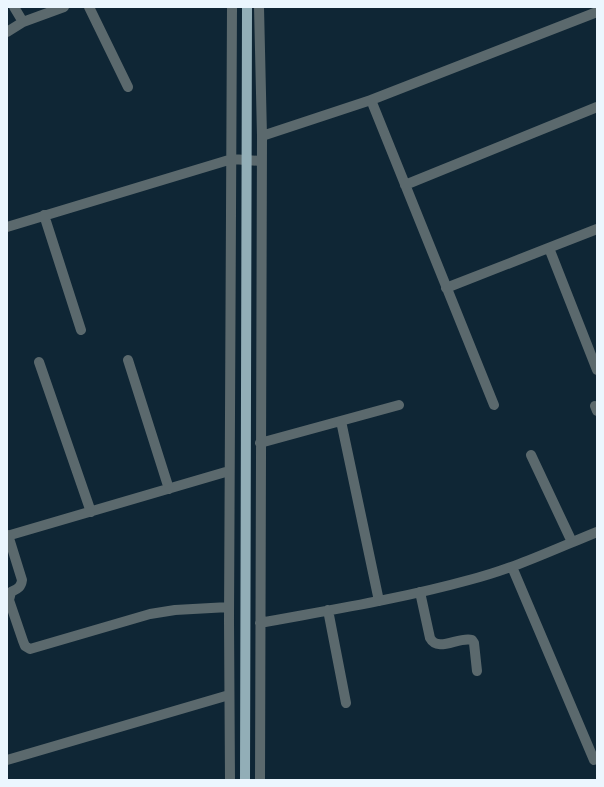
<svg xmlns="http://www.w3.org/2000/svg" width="604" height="787" viewBox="0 0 604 787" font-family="'Golos Text',sans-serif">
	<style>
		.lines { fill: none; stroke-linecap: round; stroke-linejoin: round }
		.minor { stroke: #5b696d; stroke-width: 10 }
		.major { stroke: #92aeb7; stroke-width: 10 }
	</style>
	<rect width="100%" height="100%" fill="#0f2635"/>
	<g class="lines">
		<path class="minor" d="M14,7L23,22
			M89,7L128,87
			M259,7L262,136L260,780
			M7,32L23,22L64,7
			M371,100L494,405
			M262,136L371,100L597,12
			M405,185L597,107
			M44,215L81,330
			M7,227L232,159L261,161
			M549,248L597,370
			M446,288L597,229
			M128,360L169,489
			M39,362L91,512
			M595,406L597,411
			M341,421L379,601
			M260,443L399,405
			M531,455L572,542
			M8,535L22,580C21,588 17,589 11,592L9,600L23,641L25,646L30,649L150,614L175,610L229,607
			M7,536L229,471
			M512,567L594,760
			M420,592L430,638C438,653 459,636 472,640L474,643L477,671
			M328,610L346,703
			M260,623C330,610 400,599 469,580C513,569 555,549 597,532
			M7,760L229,695
			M230,780L229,620L232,7"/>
		<path class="major" d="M245,780L247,7"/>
	</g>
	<rect width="604" height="787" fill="none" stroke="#ebf6fe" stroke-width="16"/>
</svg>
